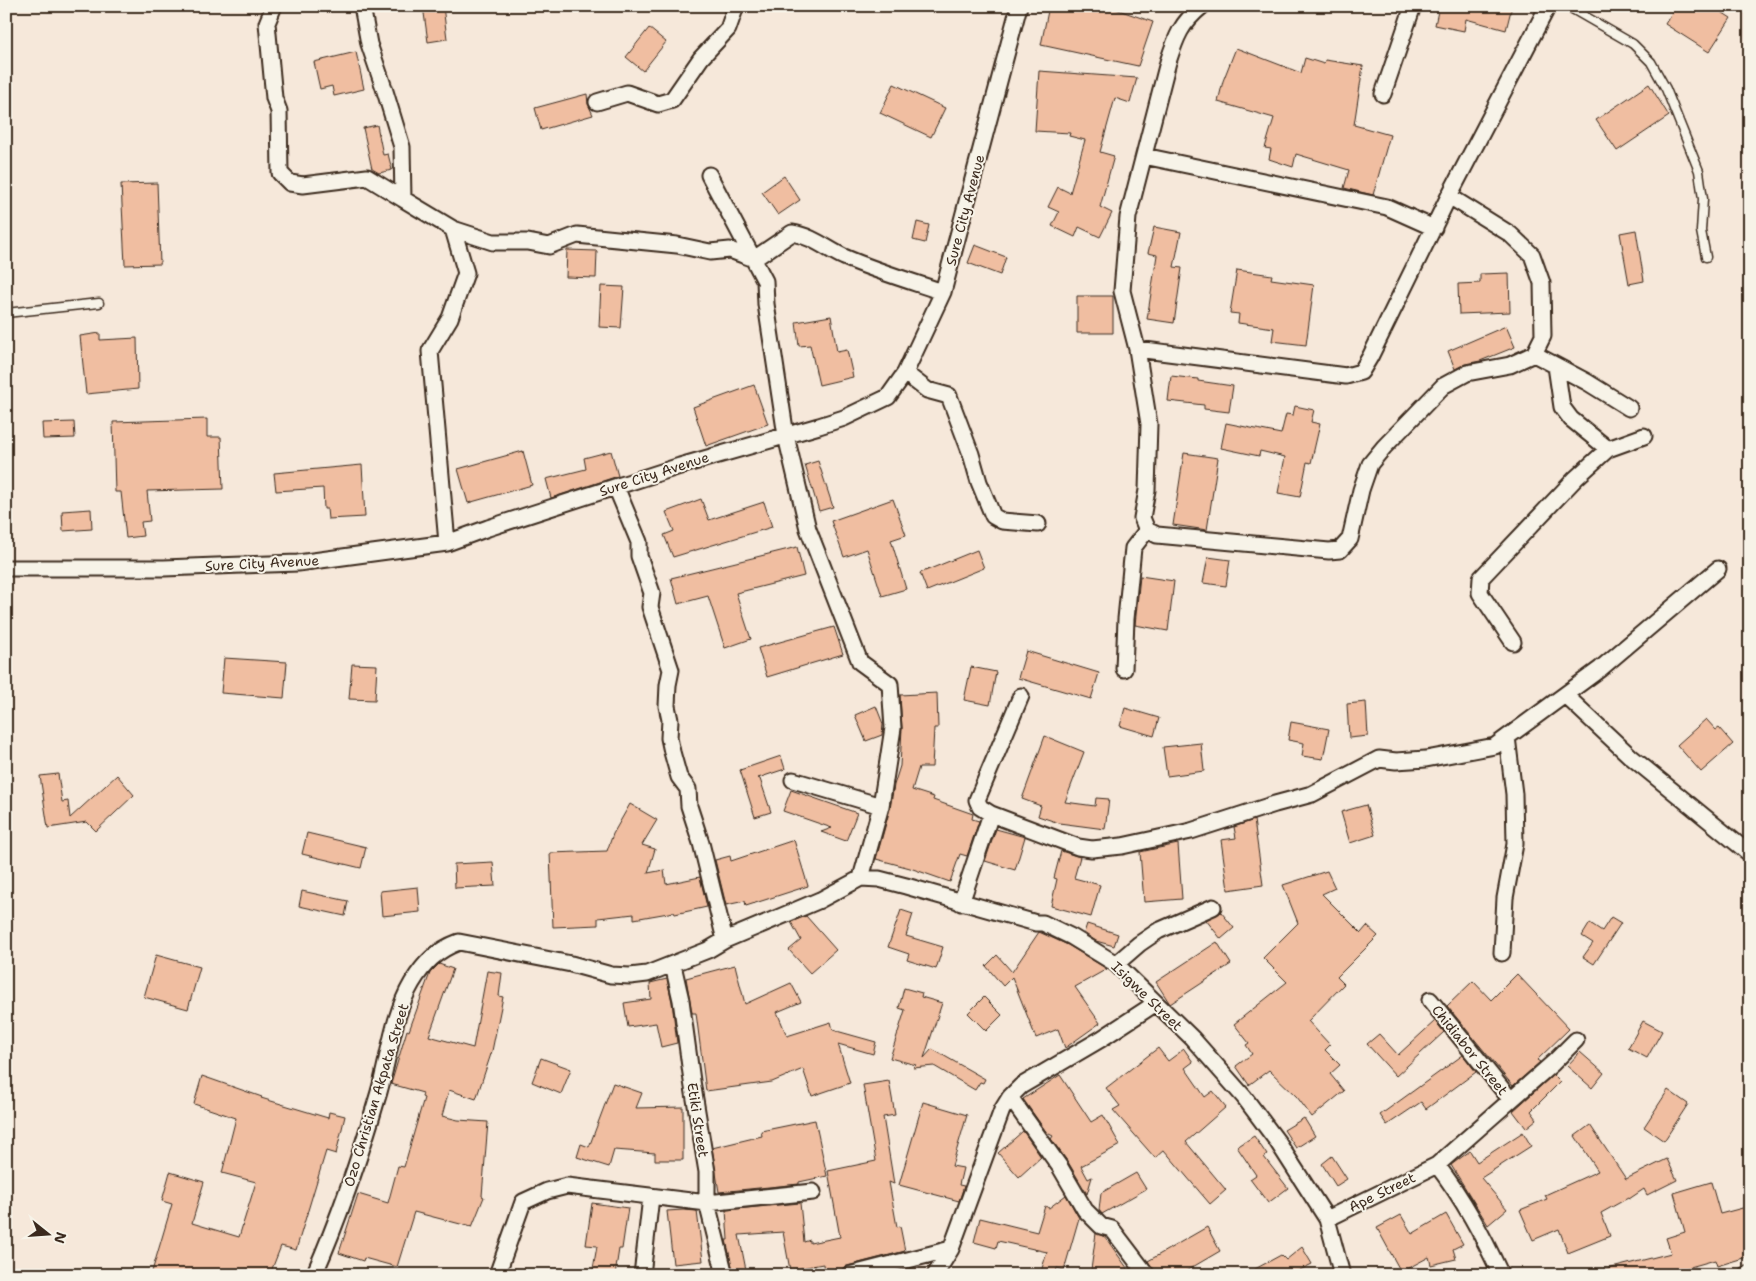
<svg xmlns="http://www.w3.org/2000/svg" width="1756" height="1281" viewBox="0 0 1756 1281" font-family="'Shantell Sans',sans-serif">
	<style>
		.building { fill: #f0bea1; stroke: #3b2a1e }
		.lines { fill: none; stroke-linecap: round; stroke-linejoin: round }
		.lane-casing { stroke: #3b2a1e; stroke-width: 11 }
		.street-casing { stroke: #3b2a1e; stroke-width: 19 }
		.lane { stroke: #f7f3e8; stroke-width: 8 }
		.street { stroke: #f7f3e8; stroke-width: 15 }
		.labels { text-anchor: middle; dominant-baseline: central; stroke-width: 4; stroke-linejoin: round; paint-order: stroke }
		.street-label { font-size: 14px; fill: #3b2a1e; stroke: #f7f3e8 }
	</style>
	<rect width="100%" height="100%" fill="#f6e8da"/>
	<filter id="ink" filterUnits="userSpaceOnUse"><feTurbulence type="fractalNoise" baseFrequency=".02" numOctaves="2"/><feDisplacementMap in="SourceGraphic" scale="10" xChannelSelector="R" yChannelSelector="G"/><feConvolveMatrix kernelMatrix="1 2 1 2 8 2 1 2 1" color-interpolation-filters="sRGB"/></filter>
	<g filter="url(#ink)">
		<path class="building" d="M423,6H443L447,39L428,42Z
			M1049,6H1107L1153,22L1138,66L1041,45Z
			M1436,6H1512L1506,30L1466,19L1464,31L1435,25L1438,11L1436,10Z
			M1676,6H1712L1731,18L1709,52L1665,24Z
			M649,28L666,42L643,71L626,57Z
			M1236,48L1301,73L1305,58L1324,64L1325,60L1363,66L1354,125L1390,135L1373,195L1344,188L1349,170L1296,154L1293,167L1269,159L1271,149L1265,148L1274,118L1218,102L1223,81Z
			M356,52L364,89L334,96L332,86L320,89L314,62Z
			M1039,71L1137,78L1130,103L1115,98L1100,152L1114,156L1100,207L1112,213L1100,237L1079,227L1075,237L1052,226L1059,212L1048,207L1058,187L1070,193L1085,140L1069,136L1070,133L1035,131Z
			M894,84L945,108L931,137L880,113Z
			M1649,84L1669,116L1617,151L1596,120Z
			M587,94L588,104L593,115L541,130L535,108Z
			M377,125L383,155L388,154L392,170L379,173L372,169L363,128Z
			M784,176L800,200L778,215L762,192Z
			M157,183L160,264L125,265L121,184Z
			M917,222L929,225L925,243L913,240Z
			M1154,227L1181,232L1174,267L1182,268L1174,323L1147,319L1157,255L1148,253Z
			M1636,230L1644,281L1629,284L1620,233Z
			M975,245L1006,257L1000,275L968,263Z
			M567,250L597,251L596,278L566,277Z
			M1237,270L1272,275L1271,279L1314,285L1306,345L1272,341L1274,328L1238,323L1239,314L1230,313Z
			M1509,273L1510,312L1459,314L1458,284L1480,283V274Z
			M601,286L624,287L621,328L599,327Z
			M1077,296H1113V333H1077Z
			M831,316L837,352L847,350L853,377L819,385L810,345L799,346L796,322Z
			M1506,326L1515,347L1480,361L1465,364L1455,369L1448,351Z
			M100,333V340L137,338L138,389L86,394L80,336Z
			M1171,376L1198,379V381L1233,386L1229,412L1204,409V405L1168,401Z
			M754,385L768,424L706,446L693,407Z
			M1295,406L1314,410L1311,422L1320,424L1311,463L1307,462L1300,497L1278,493L1285,457L1260,451L1259,456L1221,448L1226,423L1281,434L1286,414L1293,415Z
			M207,419V437H221L223,489L147,491L150,521L141,522L143,536L126,538L121,492H115L113,422Z
			M74,422L75,438L43,439L42,423Z
			M523,451L532,485L468,503L458,469Z
			M611,451L618,476L551,498L546,479L586,469L584,458Z
			M1184,453L1218,458L1207,530L1173,525Z
			M818,461L833,507L819,511L805,465Z
			M362,465L365,517L328,519L327,509H324L323,488L276,491L274,473Z
			M701,499L709,520L764,502L772,527L673,557L664,535L674,531L666,512Z
			M893,499L906,535L891,540L906,589L882,596L867,549L844,557L831,521Z
			M91,509L92,529L63,531L62,511Z
			M797,547L804,576L736,593L751,639L725,648L708,596L678,604L671,578Z
			M977,550L984,568L927,591L920,573Z
			M1208,557L1230,560L1226,586L1203,583Z
			M1140,576L1174,581L1168,631L1135,625Z
			M834,627L843,654L767,677L758,648Z
			M1026,651L1099,673L1091,699L1018,678Z
			M224,658L287,662L284,698L221,693Z
			M352,664L377,665L375,700L349,699Z
			M971,667L996,672L990,705L964,700Z
			M937,693L938,728H934L932,767H919L912,790L934,797L933,800L973,814L972,819L979,821L967,856L960,854L950,882L910,868L876,859L890,809L894,785L900,766L902,728L900,695Z
			M1366,702L1368,736L1349,738L1347,704Z
			M876,706L883,724L882,735L866,741L855,715Z
			M1125,708L1159,718L1154,736L1120,726Z
			M1706,719L1716,730L1719,728L1733,744L1701,772L1677,745Z
			M1291,722L1329,729L1323,759L1302,756L1304,743L1288,740Z
			M1045,736L1084,752L1065,802L1095,806L1096,798L1109,799L1105,829L1059,823L1038,816L1041,806L1022,799Z
			M1201,743L1204,771L1167,776L1163,747Z
			M781,756L785,769L758,778L760,779L771,812L755,817L740,770Z
			M58,774L62,802L68,801L70,818L117,775L134,795L96,831L87,822L48,828L40,776Z
			M791,790L857,813L846,841L821,832L832,828L783,811Z
			M630,804L657,820L642,845L655,849L648,873L664,870L666,884L700,877L707,907L675,914L674,912L634,919V914L598,918V925L553,927L550,853L607,851L613,834Z
			M1366,805L1375,835L1350,843L1341,812Z
			M1254,820L1263,885L1228,890L1221,840L1236,838L1234,827Z
			M996,829L1025,837L1015,870L985,861Z
			M307,833L366,847L361,868L302,854Z
			M794,840L808,886L746,906L745,901L726,905L715,860L730,856L731,861Z
			M1178,844L1182,899L1144,902L1140,852Z
			M1061,851L1080,857L1074,878L1100,885L1091,917L1051,906L1057,879L1054,878Z
			M493,862L495,886L455,888L454,864Z
			M1327,871L1335,888L1322,894L1361,933L1367,926L1378,936L1337,977L1344,984L1308,1021L1330,1045L1325,1050L1340,1065L1330,1074L1344,1091L1312,1117L1297,1097L1269,1070L1249,1085L1236,1066L1252,1054L1246,1045L1249,1043L1234,1024L1287,982L1263,958L1298,923L1283,885Z
			M418,887L420,912L382,916L380,891Z
			M302,891L348,901L345,916L299,906Z
			M901,910L913,914L906,936L943,947L936,969L907,960L909,954L888,947Z
			M1221,912L1234,928L1221,939L1206,920Z
			M806,916L836,950L810,973L789,950L801,940L791,922Z
			M1611,917L1621,923L1594,964L1583,957L1593,943L1582,936L1590,923L1602,931Z
			M1087,924L1118,934L1114,946L1096,941L1084,933Z
			M1039,932L1068,945L1107,969L1075,987L1100,1023L1065,1048L1058,1029L1036,1038L1012,977L1003,986L986,966L997,955L1012,972Z
			M1217,942L1231,964L1170,1004L1156,982Z
			M156,955L200,967L188,1009L144,997Z
			M439,964L453,969L429,1036L473,1048L487,971L502,973L499,996L503,997L492,1051L476,1099L449,1090L442,1116L458,1120L488,1122L482,1196L484,1197L472,1227L414,1212L397,1267L364,1258L363,1261L339,1253L358,1194L388,1203L398,1166L404,1167L424,1098L422,1097L423,1093L391,1084L407,1030L409,1031L430,973Z
			M735,965L745,1004L791,983L801,1002L777,1012L787,1036L831,1022L833,1030L876,1042L873,1054L838,1044L850,1083L812,1096L803,1069L772,1082L706,1091L696,1013H692L686,978Z
			M1517,974L1569,1029L1537,1060L1540,1062L1513,1086L1447,1006L1473,981L1491,1000Z
			M667,979L672,1002L677,1043L661,1047L656,1023L628,1027L624,1003L651,999L650,983Z
			M904,988L922,993L921,997L942,1003L924,1058L932,1049L985,1079L983,1083L980,1082L975,1090L934,1066L913,1068L916,1065L890,1058L905,1010L899,1008Z
			M984,997L1002,1015L986,1031L968,1013Z
			M1435,1021L1444,1032L1396,1076L1367,1044L1379,1034L1398,1055Z
			M1643,1021L1662,1031L1647,1058L1628,1048Z
			M1158,1048L1168,1061L1184,1049L1193,1062L1185,1068L1205,1097L1213,1091L1226,1107L1186,1142L1226,1190L1210,1204L1164,1150L1155,1158L1113,1110L1120,1106L1106,1088Z
			M1580,1052L1604,1073L1592,1088L1567,1066Z
			M1463,1055L1476,1072L1426,1109L1421,1102L1387,1125L1380,1115Z
			M541,1058L571,1069L561,1094L532,1082Z
			M1060,1075L1091,1122L1103,1115L1120,1145L1081,1166L1088,1179L1092,1177L1087,1194L1068,1162L1051,1139L1053,1136L1047,1133L1023,1099Z
			M1553,1075L1560,1082L1531,1111L1537,1119L1526,1128L1513,1111Z
			M202,1076L262,1097L261,1098L328,1118L329,1112L345,1116L336,1154L326,1151L296,1250L281,1246L270,1274L261,1271L259,1275H151L172,1204L162,1201L170,1172L204,1182L192,1223L239,1237L256,1182L222,1173L236,1118L194,1104Z
			M889,1081L895,1115L883,1117L894,1184L889,1182L897,1227L900,1226L905,1251L847,1266L842,1269L840,1275H824L823,1264L790,1270L783,1232L739,1235L747,1275H734L726,1240H728L726,1210L800,1203L804,1242L810,1240V1243L840,1237L828,1171L876,1161L863,1085Z
			M613,1083L642,1093L636,1108L683,1107V1160H655V1153L614,1150L609,1167L577,1157L581,1144L589,1147Z
			M1668,1090L1688,1104L1664,1141L1644,1127Z
			M923,1102L967,1115L952,1166L963,1168L959,1185L964,1186L959,1201L899,1185Z
			M1304,1118L1315,1136L1296,1148L1284,1130Z
			M815,1120L827,1176L799,1182V1184L719,1192L712,1148L762,1136L761,1131Z
			M1590,1125L1626,1179L1667,1159L1677,1180L1647,1195L1644,1189L1629,1199L1628,1198L1601,1213L1610,1236L1568,1253L1559,1229L1533,1240L1520,1210L1547,1199L1545,1195L1598,1171L1575,1136Z
			M1023,1131L1041,1157L1019,1177L998,1153Z
			M1523,1132L1531,1146L1481,1178L1507,1209L1488,1225L1451,1165L1470,1151L1477,1162Z
			M1254,1136L1267,1155L1264,1157L1288,1188L1268,1203L1250,1179L1256,1175L1237,1147Z
			M1332,1156L1347,1179L1336,1186L1322,1164Z
			M1136,1173L1146,1189L1102,1214L1099,1210L1101,1193Z
			M1711,1182L1720,1214L1750,1206V1256L1717,1266L1715,1260L1662,1275H1605L1604,1270L1671,1253L1666,1238L1685,1232L1674,1193Z
			M1066,1195L1079,1218L1064,1270L1057,1268L1055,1275H1040L1047,1252L998,1241L996,1248L974,1242L980,1218L1037,1232L1045,1206L1049,1208Z
			M592,1203L628,1208L622,1249H619L615,1275H592L597,1246L586,1245Z
			M683,1210L697,1211L703,1261L673,1264L667,1211Z
			M1446,1214L1463,1244L1453,1249L1456,1259L1431,1265L1429,1257L1401,1272L1377,1228L1401,1215L1412,1234Z
			M1207,1227L1220,1251L1179,1275H1156L1148,1261Z
			M1096,1233L1105,1237L1130,1272L1132,1271L1135,1275H1092L1093,1270H1091Z
			M1302,1247L1312,1264L1296,1272L1298,1275H1244L1281,1255L1286,1260Z"/>
		<g class="lines">
			<defs>
				<path id="lane" d="M1567,6L1633,44L1651,62L1666,89L1699,171L1703,199L1701,231L1706,257
					M6,313L99,303"/>
				<path id="street" d="M274,6L267,23L274,98L279,111L280,173L290,183L303,185L367,177L403,199
					M362,6L369,44L384,88L402,147L403,199L453,229L493,242H528L549,246L577,235L677,245L710,252L730,250L754,259L792,233C812,236 827,249 844,257C876,271 910,281 943,292
					M1202,6C1181,23 1176,37 1168,62L1128,217L1122,291L1137,349L1149,424L1147,490L1142,518L1147,530L1157,535L1329,551L1340,550L1350,539L1361,490L1370,464L1384,447L1443,386L1467,373L1510,365L1534,354L1543,336L1542,283L1532,255L1510,234L1449,196
					M1383,94L1413,6
					M597,102L627,93L658,104L672,100L701,58L728,29L736,6
					M1144,156L1387,207L1434,228
					M709,175L765,281L766,304L786,436L808,529L860,662L890,684L893,728L881,806L861,878
					M1137,349L1346,376L1361,372L1370,357L1449,196L1548,6
					M1534,354L1587,382L1629,408
					M1556,366L1562,407L1571,419L1608,449
					M905,373L927,390L949,396L971,454L979,482L993,516L1002,521L1038,524
					M616,487L639,542V556L652,593L650,607L671,670L668,685L667,706L670,720L669,738L672,752L679,777L688,789L689,806L701,843L725,940
					M447,543L430,351L450,318L466,273L453,229
					M6,568H164L298,563L447,543L488,528L680,466L819,426L844,418L888,397L905,373L943,292L1019,6
					M1513,642L1480,593L1481,578L1576,478L1608,449L1644,436
					M1124,669L1126,619L1133,548L1147,530
					M1565,695L1630,756L1750,854
					M1021,696L977,800L980,807L991,814L1078,847L1092,849L1122,846L1191,831L1275,804L1312,794L1379,759L1396,761L1426,759L1495,746L1600,669L1718,569
					M793,780L881,806
					M961,903L991,814
					M1502,953L1505,898L1515,844L1514,794L1507,737
					M1116,964L1139,944L1158,931L1213,907
					M673,965L681,1000L692,1081L707,1172V1203L725,1275
					M1430,1000L1511,1100
					M1010,1097L1060,1167L1085,1210L1101,1226L1112,1229L1147,1275
					M1437,1165C1464,1200 1482,1234 1501,1275
					M1327,1219L1437,1165L1553,1063L1576,1040
					M314,1275C340,1216 361,1154 379,1092C389,1057 393,1015 412,983C424,963 437,950 459,942L571,964L611,975L630,976L647,974L708,950L725,940L820,900L861,878L879,879L906,886L1036,923H1043L1072,937L1116,964L1192,1038L1244,1097L1277,1141L1327,1219L1342,1275
					M497,1275L523,1202L547,1191L567,1186L707,1203L813,1192
					M642,1275L651,1197
					M849,1275L951,1249
					M935,1275L951,1249L1002,1110L1010,1097L1021,1086L1101,1039L1156,1003
					M1746,1275L1750,1274"/>
			</defs>
			<use href="#lane" class="lane-casing"/>
			<use href="#street" class="street-casing"/>
			<use href="#lane" class="lane"/>
			<use href="#street" class="street"/>
		</g>
	</g>
	<g class="labels">
		<g class="street-label">
			<text transform="translate(965 210) rotate(-75)">Sure City Avenue</text>
			<text transform="translate(654 474) rotate(-18)">Sure City Avenue</text>
			<text transform="translate(262 563) rotate(-3)">Sure City Avenue</text>
			<text transform="translate(1147 996) rotate(44)">Isigwe Street</text>
			<text transform="translate(1470 1050) rotate(51)">Chidiabor Street</text>
			<text transform="translate(376 1095) rotate(-73)">Ozo Christian Akpata Street</text>
			<text transform="translate(698 1120) rotate(81)">Etiki Street</text>
			<text transform="translate(1382 1192) rotate(-26)">Ape Street</text>
		</g>
	</g>
	<rect width="1756" height="1281" fill="none" stroke="#f7f3e8" stroke-width="25"/>
	<rect x="12" y="12" width="1731" height="1256" fill="none" stroke="#3b2a1e" stroke-width="2" filter="url(#ink)"/>
	<g transform="translate(48 1234) rotate(107)" stroke="#f7f3e8" stroke-width="4" paint-order="stroke">
	<path d="M0-4L9 19L0 12L-9 19Z" fill="#3b2a1e"/>
	<text y="-8" font-size="14" font-weight="bold" text-anchor="middle" fill="#3b2a1e">N</text>
	</g>
</svg>
